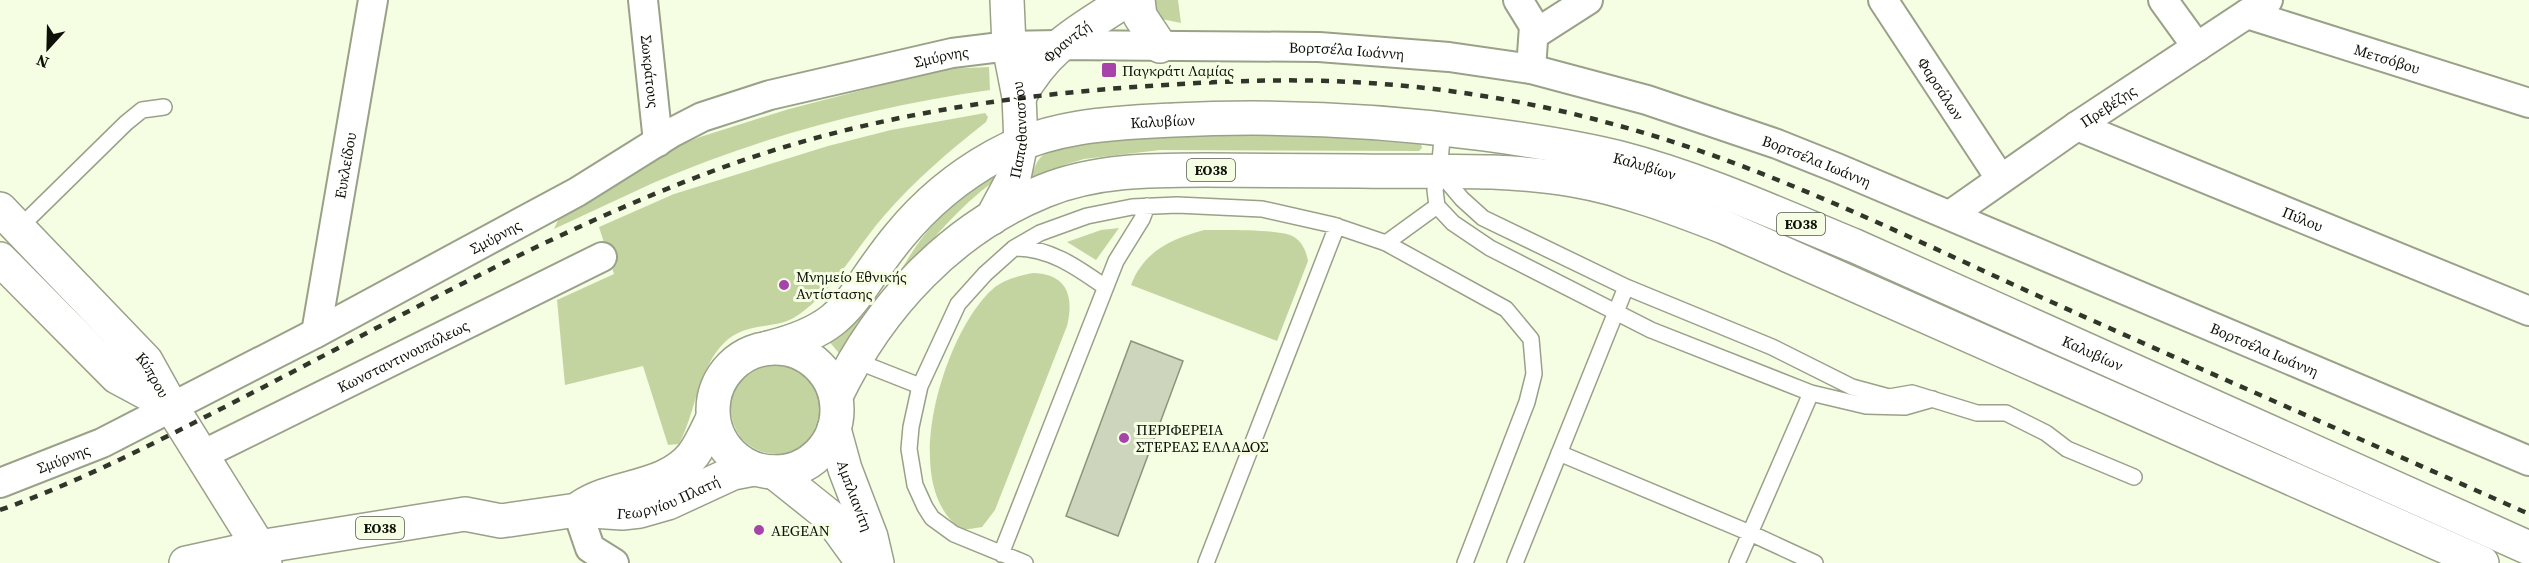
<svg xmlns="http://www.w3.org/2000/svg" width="2529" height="563" viewBox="0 0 2529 563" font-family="'Source Serif 4',serif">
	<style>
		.green { fill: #c4d4a0 }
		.building { fill: #cdd5bc; stroke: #8c947c; stroke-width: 1.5 }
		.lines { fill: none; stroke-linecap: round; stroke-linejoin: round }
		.service-casing { stroke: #99a189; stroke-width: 18 }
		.minor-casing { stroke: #99a189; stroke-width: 32 }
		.secondary-casing { stroke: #99a189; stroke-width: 36 }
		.primary-casing { stroke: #99a189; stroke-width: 36 }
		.service { stroke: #fff; stroke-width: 15 }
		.minor { stroke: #fff; stroke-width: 28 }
		.secondary { stroke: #fff; stroke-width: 33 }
		.primary { stroke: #fff; stroke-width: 33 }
		.rail { stroke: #31352a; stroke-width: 4.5; stroke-dasharray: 8 8; stroke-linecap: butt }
		.poi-dot { fill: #a744aa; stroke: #f5fde3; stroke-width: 2 }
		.labels { text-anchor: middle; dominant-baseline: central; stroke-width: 6; stroke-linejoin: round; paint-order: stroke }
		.shield { fill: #f5fde3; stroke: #53584a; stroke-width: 1.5 }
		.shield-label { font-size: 14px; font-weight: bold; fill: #0e1108 }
		.street-label { font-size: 15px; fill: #0e1108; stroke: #f5fde3 }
		.poi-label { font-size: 15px; fill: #0e1108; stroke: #f5fde3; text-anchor: start }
	</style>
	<rect width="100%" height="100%" fill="#f5fde3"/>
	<path class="green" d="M1149,0H1178L1181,23L1157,18Z
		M989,67L990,90C876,106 759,137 653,183C620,198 587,214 554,229L559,218L670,149L700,137L789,109L944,69Z
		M985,113L988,117L986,122C949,151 914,181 883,217C859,245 839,280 811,305C804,311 794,319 784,322C763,328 743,325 725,342C698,368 696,412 679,444L668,445L643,366L565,385L557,300L614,274L599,227L674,194L828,146L891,130Z
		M1229,130L1410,140L1421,144L1422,148L1419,151L1160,150L1084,159L1064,165L1030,184C1032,174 1035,162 1043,155C1066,135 1193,133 1229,130Z
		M1001,166L1004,174C935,221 893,293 844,359L827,339C848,328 873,311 887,291C901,272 911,251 926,233C948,206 973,186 1001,166Z
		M1119,228L1096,260L1067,242L1101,230Z
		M1204,230C1226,230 1270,229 1290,235C1301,239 1306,250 1308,261L1277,341L1131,285C1144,251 1171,239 1204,230Z
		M1033,273C1068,274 1074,297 1067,326L995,510L982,527L963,530C895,488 945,328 995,287C1004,280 1021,275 1033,273Z
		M731 409a45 45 0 1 1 90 0a45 45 0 1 1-90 0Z"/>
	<path class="building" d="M1131,341L1183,361L1118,536L1066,516Z"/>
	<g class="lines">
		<defs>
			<path id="service" d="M1443,128L1439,172L1435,190L1437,206L1453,223L1490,248L1651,330L1811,393L1866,406L1905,407L1933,399
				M1440,173L1462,199L1483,218L1626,287L1772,347L1852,387L1889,397L1912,393L1977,413H2006L2046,433L2067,449L2134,477
				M19,228L126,123L142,110L164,107
				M1386,243L1437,206
				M1014,248C1049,247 1078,268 1105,287
				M854,360L920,386
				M1559,453L1750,533L1815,563
				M1001,554L1116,261L1142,219L1147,206
				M1025,563L954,534L932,518L925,507L915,485L909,449L911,427L920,386L958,304L985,274L1014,248L1040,233L1087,216L1132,207L1177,205L1262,209L1333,225L1386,243L1506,309L1531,339L1534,374L1527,402L1465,563
				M1206,563L1337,226
				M1515,563L1626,287
				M1737,563L1811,393"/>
			<g id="minor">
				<path id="s1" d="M643,0L658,142"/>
				<path d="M1518,0L1534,26L1531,69"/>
				<path id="s2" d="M1883,0L2000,178"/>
				<path d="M2163,0L2197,47"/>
				<path id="s3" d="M2247,14L2529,103"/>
				<path d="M1535,34L1588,0"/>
				<path id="s4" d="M2077,126L2529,311"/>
				<path id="s5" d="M1950,215L2077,126L2268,0"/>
				<path id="s6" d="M316,333L373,0"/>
				<path id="s7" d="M202,455L602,257"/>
				<path id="s8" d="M0,483L102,443L316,333L577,192L673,132L702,117L770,95L952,53L1009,46L1058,45L1319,47L1449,57L1531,69L1647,100L1777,144L1837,168L2529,461"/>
				<path d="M577,510L590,548L614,563"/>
			</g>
			<g id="secondary">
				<path d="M1138,0L1140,16L1160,46"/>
				<path id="s9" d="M1019,97C1048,45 1079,31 1127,0"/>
				<path id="s10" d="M992,218L1014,177L1021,143L1019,97L1009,46L1007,0"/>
				<path id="s11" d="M834,429L845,469L871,537L877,563"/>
				<path d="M774,472L829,516L863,563"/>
				<path d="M186,563L259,547"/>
			</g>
			<g id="primary">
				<path id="s12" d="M0,209L146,361L171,406L259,547L265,563"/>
				<path d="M0,259L117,377L171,406"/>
				<circle cx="775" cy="410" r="62"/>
				<path id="s13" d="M768,348C853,327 849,296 899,236C926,203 957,177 995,156C1050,125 1112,123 1174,120C1278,115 1381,120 1484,134C1529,140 1576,147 1620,158C1701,179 1777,214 1855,246L2529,548"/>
				<path d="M836,396C879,306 951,229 1044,191C1095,170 1151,170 1205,170C1257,170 1308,171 1359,171C1430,172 1503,168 1573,180C1625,189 1675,208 1724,227L2482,563"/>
				<path d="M581,507C615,484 665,490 693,455C701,444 707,430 713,418"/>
				<path id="s14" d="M259,547L465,514L501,521L577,510L622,513L640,511L668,503L733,473L754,469"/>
			</g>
		</defs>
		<use href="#service" class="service-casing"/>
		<use href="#minor" class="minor-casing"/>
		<use href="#secondary" class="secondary-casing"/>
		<use href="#primary" class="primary-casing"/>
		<use href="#service" class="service"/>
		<use href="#minor" class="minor"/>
		<use href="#secondary" class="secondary"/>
		<use href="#primary" class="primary"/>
		<path class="rail" d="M0,510C85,480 166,437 246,396C394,320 541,237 697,177C839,122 983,98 1134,87C1206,82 1279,78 1351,82C1435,86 1524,100 1605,122C1759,162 1901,234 2045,299C2206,372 2368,442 2529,514"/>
	</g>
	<g class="poi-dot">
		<rect x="1101" y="62" width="16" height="16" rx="3"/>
		<circle cx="784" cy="285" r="6"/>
		<circle cx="1124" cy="438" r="6"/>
		<circle cx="759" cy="530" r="6"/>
	</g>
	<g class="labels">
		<g class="shield">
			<rect x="1187" y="159" width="48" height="22" rx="4.5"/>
			<rect x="1777" y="213" width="48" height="22" rx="4.5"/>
			<rect x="356" y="517" width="48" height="22" rx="4.5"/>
		</g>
		<g class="shield-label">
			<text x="1211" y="170">ΕΟ38</text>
			<text x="1801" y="224">ΕΟ38</text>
			<text x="380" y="528">ΕΟ38</text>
		</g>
		<g class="street-label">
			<text stroke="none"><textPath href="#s9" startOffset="74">Φραντζή</textPath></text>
			<text stroke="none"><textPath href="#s8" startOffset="1446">Βορτσέλα Ιωάννη</textPath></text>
			<text stroke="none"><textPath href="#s8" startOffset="1040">Σμύρνης</textPath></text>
			<text stroke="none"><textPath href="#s3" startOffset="147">Μετσόβου</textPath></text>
			<text stroke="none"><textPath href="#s1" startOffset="72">Σωκράτους</textPath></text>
			<text stroke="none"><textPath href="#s2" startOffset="106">Φαρσάλων</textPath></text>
			<text stroke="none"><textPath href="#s5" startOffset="192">Πρεβέζης</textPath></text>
			<text stroke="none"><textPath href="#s13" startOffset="477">Καλυβίων</textPath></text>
			<text stroke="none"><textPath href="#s10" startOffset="94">Παπαθανασίου</textPath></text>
			<text stroke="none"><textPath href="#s8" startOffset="1932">Βορτσέλα Ιωάννη</textPath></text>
			<text stroke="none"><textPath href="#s13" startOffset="963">Καλυβίων</textPath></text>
			<text stroke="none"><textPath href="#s6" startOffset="170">Ευκλείδου</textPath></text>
			<text stroke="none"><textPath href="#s4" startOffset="244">Πύλου</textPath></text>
			<text stroke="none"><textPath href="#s8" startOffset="554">Σμύρνης</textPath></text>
			<text stroke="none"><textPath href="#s8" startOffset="2418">Βορτσέλα Ιωάννη</textPath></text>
			<text stroke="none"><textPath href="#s13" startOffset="1449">Καλυβίων</textPath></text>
			<text stroke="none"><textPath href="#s7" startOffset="224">Κωνσταντινουπόλεως</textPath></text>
			<text stroke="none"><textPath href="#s12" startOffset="226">Κύπρου</textPath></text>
			<text stroke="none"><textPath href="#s8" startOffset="68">Σμύρνης</textPath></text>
			<text stroke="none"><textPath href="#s14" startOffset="416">Γεωργίου Πλατή</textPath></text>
			<text stroke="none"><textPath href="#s11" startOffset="70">Αμπλιανίτη</textPath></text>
		</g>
		<g class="poi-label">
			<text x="1122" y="70">Παγκράτι Λαμίας</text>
			<text x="796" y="276">Μνημείο Εθνικής<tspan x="796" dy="17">Αντίστασης</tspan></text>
			<text x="1136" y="429">ΠΕΡΙΦΕΡΕΙΑ<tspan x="1136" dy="17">ΣΤΕΡΕΑΣ ΕΛΛΑΔΟΣ</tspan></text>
			<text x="771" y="530">AEGEAN</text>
		</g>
	</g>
	<g transform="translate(48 48) rotate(202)" stroke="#f5fde3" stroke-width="4.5" paint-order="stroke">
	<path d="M0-4.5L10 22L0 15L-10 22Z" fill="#0e1108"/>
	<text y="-9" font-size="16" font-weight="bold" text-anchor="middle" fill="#0e1108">N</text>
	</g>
</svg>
